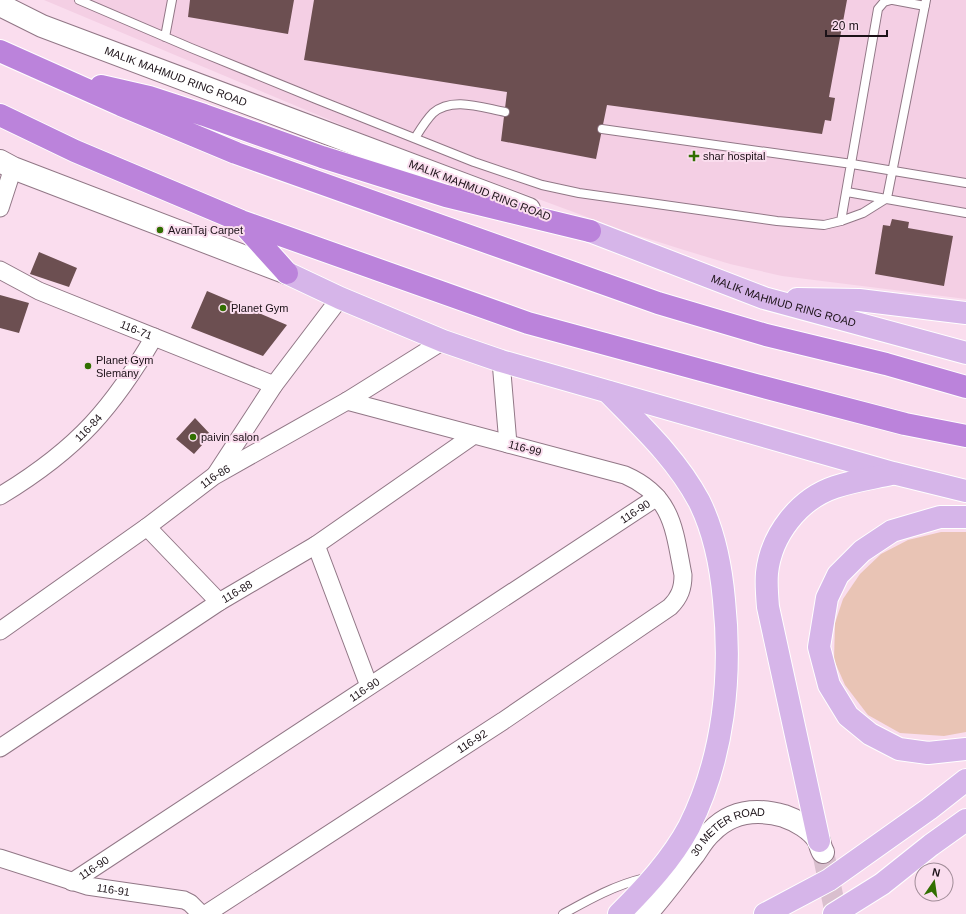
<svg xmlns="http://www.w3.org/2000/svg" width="966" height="914" viewBox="0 0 966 914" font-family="Helvetica,sans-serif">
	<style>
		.built { fill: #f4cfe4 }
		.green { fill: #e9c4b5 }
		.building { fill: #6c4f51 }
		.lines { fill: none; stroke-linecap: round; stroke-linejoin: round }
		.secondary-tunnel { stroke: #d9bfce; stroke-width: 22; stroke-dasharray: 22 11; stroke-linecap: butt }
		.lane-casing { stroke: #917786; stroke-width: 10 }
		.street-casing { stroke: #917786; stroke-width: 19 }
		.secondary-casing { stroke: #917786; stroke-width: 24 }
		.primary-casing { stroke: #fff; stroke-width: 24 }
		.highway-casing { stroke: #fff; stroke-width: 24 }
		.lane { stroke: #fff; stroke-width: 8 }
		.street { stroke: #fff; stroke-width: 17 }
		.secondary { stroke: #fff; stroke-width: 22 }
		.primary { stroke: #d6b5e9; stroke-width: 22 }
		.highway { stroke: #bb83db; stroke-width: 22 }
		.poi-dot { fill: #316f01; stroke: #faddee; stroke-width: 1.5 }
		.labels { text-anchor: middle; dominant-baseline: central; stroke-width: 4; stroke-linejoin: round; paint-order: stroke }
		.street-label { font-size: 11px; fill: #1c1218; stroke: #faddee }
		.poi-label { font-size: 11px; fill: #1c1218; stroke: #faddee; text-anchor: start }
	</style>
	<rect width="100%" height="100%" fill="#faddee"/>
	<path class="built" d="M44,0H966V299L782,276L730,264L684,250L630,233L368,136Z"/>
	<path class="green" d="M941,532H966V732L944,736L900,733L868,715L845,685L834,660L835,623L843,599L860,574L881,554L908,540Z"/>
	<path class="building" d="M190,0H294L288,34L188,17Z
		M314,0H847L829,97L835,98L831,121L825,120L822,134L607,105L596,159L501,141L507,92L304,60Z
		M892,219L909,222L908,228L953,236L944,286L875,274L883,225L890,226Z
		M39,252L77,268L69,287L30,274Z
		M207,291L287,325L263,356L191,328Z
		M0,295L29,303L19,333L0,328Z
		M195,418L211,435L194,454L176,439Z"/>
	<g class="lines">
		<path class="secondary-tunnel" d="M823,852L836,914"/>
		<defs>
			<path id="lane" d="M79,0L191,48L316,99L474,162L542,185L579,193L777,221L824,225L841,221L863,213L887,198L926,0
				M893,0L925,6
				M165,37L172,0
				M602,129L852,164L966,183
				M415,138C420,130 426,120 433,113C452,96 483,108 505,112
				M847,192L966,213
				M841,221L878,9L884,2L891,0
				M563,914C590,899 615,885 645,878"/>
			<g id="street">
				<path d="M0,208L13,168"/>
				<path id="s1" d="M0,270L39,291L274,385"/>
				<path d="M501,361L508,444"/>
				<path d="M216,474L274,385L340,298"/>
				<path id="s2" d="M0,496C33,476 65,453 92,424C116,398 136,368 154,337"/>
				<path d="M147,527L219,602"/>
				<path d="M316,545L369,686"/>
				<path id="s3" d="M0,631L147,527L214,476L347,401L443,341"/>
				<path id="s4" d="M0,748L219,602L316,545L474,435"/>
				<path id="s5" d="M0,858L87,886L184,900L190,903L201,914"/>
				<path id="s6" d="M72,882L657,497"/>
				<path id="s7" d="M206,914L503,721L670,607C680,597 683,588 683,575C674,529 673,496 625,475L347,401"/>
			</g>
			<g id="secondary">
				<path id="s8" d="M0,5L42,26L529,209"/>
				<path d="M0,161L13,168L287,273"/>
				<path id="s9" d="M646,914C663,895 678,874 694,854C699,847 704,838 711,832C731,811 756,808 784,816C796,820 812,829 819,841C820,844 821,849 823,852"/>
			</g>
			<g id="primary">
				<path id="s10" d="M590,231L764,298L966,353"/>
				<path d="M287,273L340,298L443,341L501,361L893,473L966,491"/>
				<path d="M797,299L859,300L966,313"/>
				<path d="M608,392C641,426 676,458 699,501C714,531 721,566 724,600C732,676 724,757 689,827C672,859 645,888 619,914"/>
				<path d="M966,517H940L892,531L862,551L838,575L827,598L819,647L829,685L848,716L870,734L899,749L928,753L966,749"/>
				<path d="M819,841L768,607C767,595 766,584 767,573C771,535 799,499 835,487C853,481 873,478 891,474"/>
				<path d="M765,914L829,880L929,809L966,780"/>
				<path d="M834,914L882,884L931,845L966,820"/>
			</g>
			<path id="highway" d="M0,51L121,105L236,153L658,303L766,335L886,364L966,387
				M101,86L149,97L204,115L322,157L446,196L590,231
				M0,115L75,151L241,221L528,323L756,385L905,424L966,436
				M241,222L287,273"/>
		</defs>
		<use href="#lane" class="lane-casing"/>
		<use href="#street" class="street-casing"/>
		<use href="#secondary" class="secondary-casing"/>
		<use href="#primary" class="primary-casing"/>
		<use href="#highway" class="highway-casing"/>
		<use href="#lane" class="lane"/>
		<use href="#street" class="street"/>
		<use href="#secondary" class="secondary"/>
		<use href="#primary" class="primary"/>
		<use href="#highway" class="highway"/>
	</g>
	<g class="poi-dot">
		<path d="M692 150h4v4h4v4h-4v4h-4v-4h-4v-4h4z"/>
		<circle cx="160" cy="230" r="4"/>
		<circle cx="223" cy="308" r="4"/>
		<circle cx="88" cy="366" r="4"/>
		<circle cx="193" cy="437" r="4"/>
	</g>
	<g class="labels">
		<g class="street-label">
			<text stroke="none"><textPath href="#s8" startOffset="190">MALIK MAHMUD RING ROAD</textPath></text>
			<text transform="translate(480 190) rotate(21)">MALIK MAHMUD RING ROAD</text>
			<text stroke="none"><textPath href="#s10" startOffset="206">MALIK MAHMUD RING ROAD</textPath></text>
			<text stroke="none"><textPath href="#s1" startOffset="149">116-71</textPath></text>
			<text stroke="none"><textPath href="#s2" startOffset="112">116-84</textPath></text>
			<text transform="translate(525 448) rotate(15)">116-99</text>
			<text stroke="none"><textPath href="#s3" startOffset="265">116-86</textPath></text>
			<text stroke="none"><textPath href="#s6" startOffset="674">116-90</textPath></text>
			<text stroke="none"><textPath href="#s4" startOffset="284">116-88</textPath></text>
			<text stroke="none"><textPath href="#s6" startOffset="350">116-90</textPath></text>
			<text stroke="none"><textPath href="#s7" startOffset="317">116-92</textPath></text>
			<text stroke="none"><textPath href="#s9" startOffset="120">30 METER ROAD</textPath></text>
			<text stroke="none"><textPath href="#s6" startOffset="26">116-90</textPath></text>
			<text stroke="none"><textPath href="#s5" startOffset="118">116-91</textPath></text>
		</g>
		<g class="poi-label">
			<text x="703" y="156">shar hospital</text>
			<text x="168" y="230">AvanTaj Carpet</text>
			<text x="231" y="308">Planet Gym</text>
			<text x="96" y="360">Planet Gym<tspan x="96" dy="13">Slemany</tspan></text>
			<text x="201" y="437">paivin salon</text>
		</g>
	</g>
	<g transform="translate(934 882) rotate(13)"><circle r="19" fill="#faddee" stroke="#a18c98"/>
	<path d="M0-3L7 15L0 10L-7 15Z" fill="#316f01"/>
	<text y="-6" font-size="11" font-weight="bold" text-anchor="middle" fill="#1c1218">N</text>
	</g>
	<path d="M826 30v6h61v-6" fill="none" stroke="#1c1218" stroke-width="2"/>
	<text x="832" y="30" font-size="12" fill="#1c1218" stroke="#faddee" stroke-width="3" paint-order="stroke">20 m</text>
</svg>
